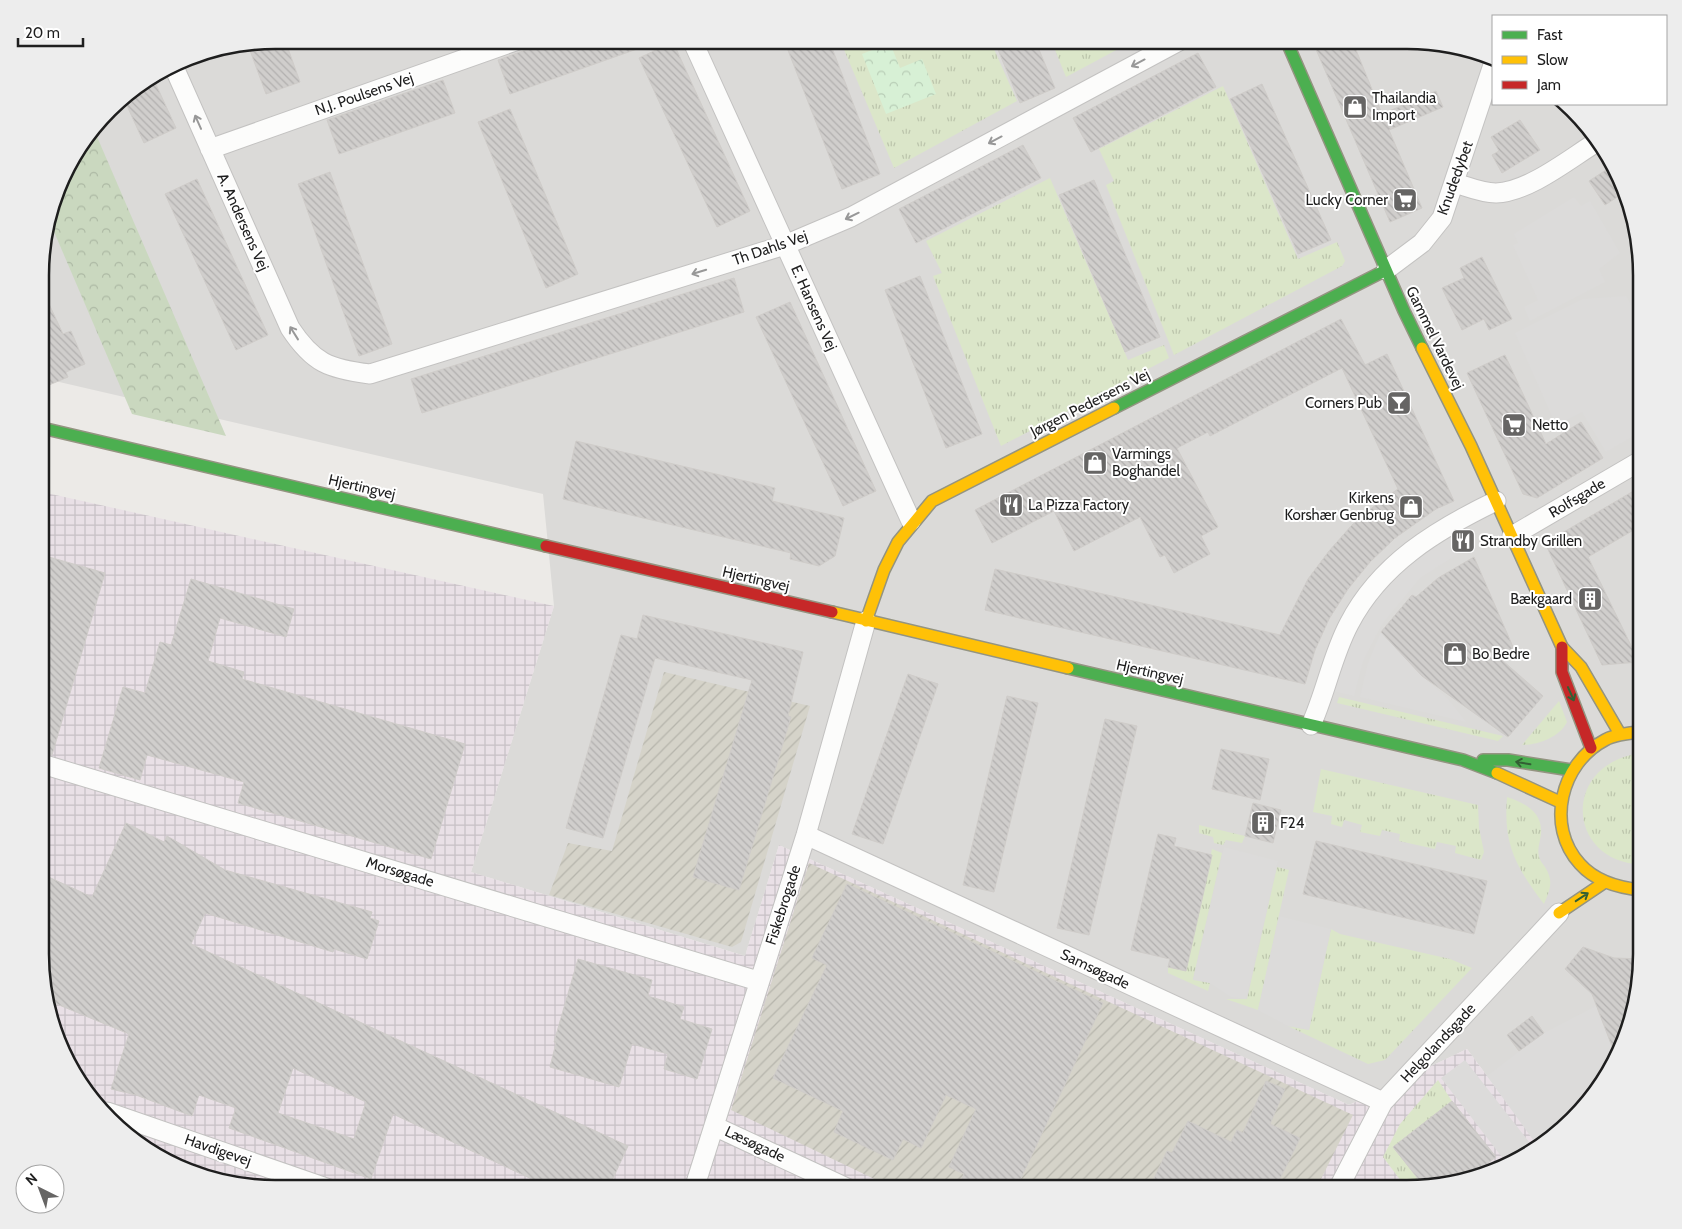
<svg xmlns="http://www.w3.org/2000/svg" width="1682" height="1229" viewBox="0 0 1682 1229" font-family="Cabin,sans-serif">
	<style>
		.residential { fill: #dbdad8 }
		.industrial { fill: url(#industrial-grid) }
		.construction { fill: url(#construction-furrows) }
		.grass { fill: url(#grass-tufts) }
		.forest { fill: url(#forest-crowns) }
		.park { fill: url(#park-crowns) }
		.parking { fill: #dcdbda }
		.building { fill: url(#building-back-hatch); stroke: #cfccc9; fill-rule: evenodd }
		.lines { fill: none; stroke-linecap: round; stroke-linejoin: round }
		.street-casing { stroke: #c3c2c1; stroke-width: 21 }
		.fast-casing { stroke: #949481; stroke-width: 14 }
		.slow-casing { stroke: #949481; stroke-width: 14 }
		.jam-casing { stroke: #949481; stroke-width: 14 }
		.street { stroke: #fcfcfb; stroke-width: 19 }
		.fast { stroke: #4caf50; stroke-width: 11 }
		.slow { stroke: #ffc107; stroke-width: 11 }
		.jam { stroke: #c62828; stroke-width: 11 }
		.oneway { stroke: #989898 }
		.oneway2 { stroke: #335f34 }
		.labels { text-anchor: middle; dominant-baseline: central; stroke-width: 4; stroke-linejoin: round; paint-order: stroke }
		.street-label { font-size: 15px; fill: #1e1e1e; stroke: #fff }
		.poi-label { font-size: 15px; fill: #1e1e1e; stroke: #fff; text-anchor: start }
		.rim { fill: none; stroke: #1e1e1e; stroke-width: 2.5 }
	</style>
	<defs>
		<pattern id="industrial-grid" width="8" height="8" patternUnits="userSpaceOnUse" patternTransform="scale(1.25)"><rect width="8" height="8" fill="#e9e0e6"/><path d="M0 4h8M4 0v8" fill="none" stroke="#c7c0c5"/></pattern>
		<pattern id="construction-furrows" width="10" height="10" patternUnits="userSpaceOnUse" patternTransform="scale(1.25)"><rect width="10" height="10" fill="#d5d3c9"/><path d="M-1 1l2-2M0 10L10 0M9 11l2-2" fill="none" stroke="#b6b5ac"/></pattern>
		<pattern id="grass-tufts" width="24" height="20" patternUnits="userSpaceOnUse" patternTransform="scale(1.25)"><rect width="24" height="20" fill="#dbe6c9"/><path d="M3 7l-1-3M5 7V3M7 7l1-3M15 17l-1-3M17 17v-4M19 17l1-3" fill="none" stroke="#bcc5ac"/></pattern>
		<pattern id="forest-crowns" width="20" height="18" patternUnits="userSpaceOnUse" patternTransform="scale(1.25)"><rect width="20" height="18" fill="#cad8bf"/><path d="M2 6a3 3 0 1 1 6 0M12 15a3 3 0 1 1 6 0" fill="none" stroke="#adb9a4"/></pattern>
		<pattern id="park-crowns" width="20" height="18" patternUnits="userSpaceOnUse" patternTransform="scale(1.25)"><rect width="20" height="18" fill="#d7f0d5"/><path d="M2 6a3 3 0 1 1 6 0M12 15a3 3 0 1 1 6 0" fill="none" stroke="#b8cdb6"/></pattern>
		<pattern id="building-back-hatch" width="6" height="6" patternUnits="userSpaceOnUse" patternTransform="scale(1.25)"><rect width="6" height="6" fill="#d0cecc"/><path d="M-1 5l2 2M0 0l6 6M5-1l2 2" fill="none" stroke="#b2b0af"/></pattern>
	</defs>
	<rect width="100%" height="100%" fill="#eceae7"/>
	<path class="residential" d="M275,40H1422L1493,57V104H1563L1618,171L1642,260V969L1624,1044L1593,1097L1537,1143L1467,1049L1349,1105L779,845L745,956L471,872L554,606L543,494L42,378V245L64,171L120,99L185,58Z"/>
	<path class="industrial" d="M42,492L554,606L471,872L745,956L779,845L1349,1105L1467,1049L1537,1143L1511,1165L1407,1189H260L185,1171L132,1140L71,1071L42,984Z"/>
	<path class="construction" d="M664,672L810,706L741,942L732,947L549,895L568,843L612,851Z
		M809,863L1353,1115L1316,1189H895L731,1110Z"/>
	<path class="grass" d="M840,40H990L1017,101L894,168Z
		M1051,40H1135L1066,77Z
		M1223,86L1298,259L1337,242L1345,261L1342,266L1174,355L1106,185L1114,181L1099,149Z
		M1050,178L1128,360L1164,345L1169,358L1001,446L933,276L942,273L926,241Z
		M1339,697L1503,736L1498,741L1337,703Z
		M1559,701L1567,722C1560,737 1538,745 1522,745Z
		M1642,753V865C1564,861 1562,762 1642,753Z
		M1321,769L1478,805L1479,828L1484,852L1481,860L1455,853L1456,846L1437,842L1435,849L1399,841L1400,834L1382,830L1380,836L1360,832L1362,825L1344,820L1342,827L1331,824L1332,816L1313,812Z
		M1507,797C1525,803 1543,812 1541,834C1540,843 1537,848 1539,857C1540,861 1543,864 1545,867C1554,881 1550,890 1544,904C1516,867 1503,845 1507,797Z
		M1199,825L1245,836L1242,843L1226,840L1223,845L1214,843L1213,837L1199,833Z
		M1212,849L1222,853L1193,979L1210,983L1208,991L1168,973V967L1186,970Z
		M1277,867L1289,870L1258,1010L1226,999H1247Z
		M1331,929L1340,934L1450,959L1472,968L1385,1060L1368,1064L1288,1026L1309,1030Z
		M1438,1080L1452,1101L1393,1147L1423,1185L1407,1189L1383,1157L1400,1124Z"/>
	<path class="forest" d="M95,132L226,436L132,414L49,220L64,171Z"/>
	<path class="park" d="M890,43L900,68L922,59L936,94L886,114L862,54Z"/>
	<path class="parking" d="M1574,197L1581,206L1590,201L1620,253L1599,269L1605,282L1530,321L1524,307L1538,300L1513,245L1518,243L1514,234Z
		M1626,296L1642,323V431L1606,452L1582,412L1556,425L1515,333L1583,299Z
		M1445,527L1459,553L1420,578L1382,624L1363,661L1354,696L1325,689L1349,624Z
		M1381,632L1422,676L1448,699L1466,722L1360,697L1368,663Z
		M1224,847L1278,861L1246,999L1231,997L1210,983L1193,980Z
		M1279,916L1331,929L1309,1030L1288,1026L1258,1010Z
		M1596,1006L1616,1057L1593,1097L1536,1144L1487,1076L1544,1033Z
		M1465,1060L1533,1147L1511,1165H1508L1441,1078Z"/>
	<path class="building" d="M275,40H285L300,82L266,94L248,45Z
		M553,40H654V43L510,94L498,60Z
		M784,40H829L880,174L842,189Z
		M994,40H1035L1055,88L1020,103Z
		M1312,40H1352L1382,114L1436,91L1443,107L1389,130L1422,208L1390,222Z
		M673,42L750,211L717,227L639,58Z
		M1198,53L1216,87L1091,152L1073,118Z
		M153,78L176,128L144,143L123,97Z
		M443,80L455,113L339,154L327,120Z
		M1262,84L1331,240L1298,254L1230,99Z
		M510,109L578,274L546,288L478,122Z
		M1520,120L1540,150L1502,173L1492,155L1499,151L1491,137Z
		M1023,145L1041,178L916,243L899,209Z
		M1606,170L1622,194L1605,205L1589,181Z
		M330,172L392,344L359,356L298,184Z
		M197,179L268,335L236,350L165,194Z
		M1094,180L1160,337L1125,352L1059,195Z
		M1482,257L1512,319L1489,330L1484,319L1462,330L1442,288L1464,278L1460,268Z
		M920,276L982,434L946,448L885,290Z
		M734,278L744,312L422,413L411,379Z
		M42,289L63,334L71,331L85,364L66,372L68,377L49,385L42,367Z
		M790,302L876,491L843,506L756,317Z
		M1341,319L1365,365L1387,354L1454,501L1436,509L1395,538L1370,562L1348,589L1329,619L1315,650L1305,684L985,610L995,569L1280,635L1308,579L1329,551L1352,525L1379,502L1398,489L1342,368L1210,436L1208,432L1177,448L1218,527L1201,536L1210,554L1174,573L1165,555L1160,557L1140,517L1074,551L1054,511L992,543L975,510Z
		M1505,355L1546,444L1581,422L1603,458L1537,498L1523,494L1467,373Z
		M576,441L775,488L772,501L844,518L835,556L819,566L790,559L791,553L563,499Z
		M1642,486V525L1588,557L1639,662L1602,665L1545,543Z
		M42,555L105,573L52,755L42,753Z
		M1474,557L1513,647L1503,661L1543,696L1508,737L1422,676L1381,632L1412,595L1416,597L1438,578Z
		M191,579L294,609L286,637L220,618L208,661L244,672L242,679L465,744L431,859L238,803L244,782L147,755L140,780L99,768L123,687L145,693L160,642L171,645Z
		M643,615L803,652L788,716L791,717L739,890L693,877L752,680L655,658L603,838L566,828L621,635L637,639Z
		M908,674L938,684L883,844L852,834Z
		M1007,696L1038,703L994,892L963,885Z
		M1105,719L1137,726L1089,935L1057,928Z
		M1221,749L1269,759L1260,800L1212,789Z
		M1253,803L1281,810L1273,843L1245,836Z
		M126,823L164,842L167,836L225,870L372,912L370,918L379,921L367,959L334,949L333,952L205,913L191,944L628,1146L608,1189H553L393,1114L371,1179L229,1128L236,1108L199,1095L192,1116L136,1095L111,1089L129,1034L47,1000L42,984V874L92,897ZM293,1068L366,1102L354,1139L278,1113Z
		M1158,834L1176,838L1174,846L1212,855L1186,971L1168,967L1170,959L1131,950Z
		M1316,841L1487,881L1474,934L1303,894Z
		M847,884L1103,1003L1016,1189H958L964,1174L949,1167L976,1109L946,1095L921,1148L903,1139L893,1160L834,1132L843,1111L773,1078L827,965L812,958Z
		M1583,947L1614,958L1642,959V969L1624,1044L1616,1057L1592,994L1565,969Z
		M578,959L652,980L648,996L684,1007L680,1019L712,1029L697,1079L664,1069L668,1054L632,1044L619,1087L550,1067L556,1043L554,1042Z
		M1532,1016L1544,1033L1519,1051L1507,1035Z
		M1266,1081L1285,1089L1270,1124L1300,1138L1275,1189H1149L1167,1151L1172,1153L1188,1121L1231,1142L1237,1130L1243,1133Z
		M1452,1101L1496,1157L1475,1173L1423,1185L1393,1147Z"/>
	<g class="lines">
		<defs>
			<path id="street" d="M692,40L911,521
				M173,65L290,328C313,363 329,369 370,374L785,245L851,217L1181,40
				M210,149L518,40
				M1455,183C1468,187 1482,193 1496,193C1528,192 1568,160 1595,143
				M1386,270L1422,243L1442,218L1493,65
				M1512,536L1642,460
				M1311,725C1326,692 1332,656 1349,624C1380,564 1436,530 1496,501
				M42,764L758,981
				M806,835L1383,1102
				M107,1112L329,1189
				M714,1126L849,1189
				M694,1189L806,835L866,621
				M1338,1189L1383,1102L1559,913"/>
			<path id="fast" d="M1286,40L1404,311L1422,348
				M1114,408L1386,270
				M42,428L546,546
				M1068,668L1463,760L1497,773
				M1483,760H1508L1571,770"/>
			<path id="slow" d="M1422,348L1471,446L1562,647L1581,667L1620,734
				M832,612L1068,668
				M866,621L884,570L898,542L932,501L1114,408
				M1642,732C1630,733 1616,734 1605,740C1561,763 1545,826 1580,864C1596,882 1619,888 1642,890
				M1497,773L1560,802
				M1559,913L1605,882"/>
			<path id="jam" d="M546,546L832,612
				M1562,647V672L1591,748"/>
		</defs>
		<use href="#street" class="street-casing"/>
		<use href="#fast" class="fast-casing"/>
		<use href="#slow" class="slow-casing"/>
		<use href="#jam" class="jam-casing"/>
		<use href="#street" class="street"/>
		<use href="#fast" class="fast"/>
		<use href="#slow" class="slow"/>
		<use href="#jam" class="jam"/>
	</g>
	<defs><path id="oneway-shaft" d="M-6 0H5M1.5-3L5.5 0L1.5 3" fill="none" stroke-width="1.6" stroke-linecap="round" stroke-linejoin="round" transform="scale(1.25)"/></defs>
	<g class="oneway">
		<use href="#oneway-shaft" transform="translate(1138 63) rotate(152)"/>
		<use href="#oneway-shaft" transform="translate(198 122) rotate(-114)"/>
		<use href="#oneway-shaft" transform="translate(995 140) rotate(152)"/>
		<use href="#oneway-shaft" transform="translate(852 216) rotate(154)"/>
		<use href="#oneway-shaft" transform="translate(699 272) rotate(163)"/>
		<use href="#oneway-shaft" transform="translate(294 333) rotate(-122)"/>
	</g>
	<g class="oneway2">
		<use href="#oneway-shaft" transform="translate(1571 694) rotate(66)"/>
		<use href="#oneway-shaft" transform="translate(1523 763) rotate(-170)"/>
		<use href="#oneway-shaft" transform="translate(1582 897) rotate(-33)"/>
	</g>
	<defs>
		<symbol id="shop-square" viewBox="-11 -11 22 22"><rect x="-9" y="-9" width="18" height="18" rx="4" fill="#666564" stroke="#fff"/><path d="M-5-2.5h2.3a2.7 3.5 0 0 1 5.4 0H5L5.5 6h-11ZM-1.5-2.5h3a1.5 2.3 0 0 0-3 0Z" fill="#fff"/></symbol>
		<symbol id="supermarket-square" viewBox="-11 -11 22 22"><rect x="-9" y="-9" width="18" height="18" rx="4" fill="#666564" stroke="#fff"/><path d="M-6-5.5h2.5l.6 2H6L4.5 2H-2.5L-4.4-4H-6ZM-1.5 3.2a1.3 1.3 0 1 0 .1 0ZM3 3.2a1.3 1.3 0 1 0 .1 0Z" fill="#fff"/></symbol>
		<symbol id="bar-square" viewBox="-11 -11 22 22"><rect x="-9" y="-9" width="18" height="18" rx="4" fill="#666564" stroke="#fff"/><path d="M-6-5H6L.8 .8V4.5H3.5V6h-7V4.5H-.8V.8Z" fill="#fff"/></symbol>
		<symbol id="restaurant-square" viewBox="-11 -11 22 22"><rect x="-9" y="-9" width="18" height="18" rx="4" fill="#666564" stroke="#fff"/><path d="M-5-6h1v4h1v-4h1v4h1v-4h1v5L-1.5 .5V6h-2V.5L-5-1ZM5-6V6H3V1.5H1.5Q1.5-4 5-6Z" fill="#fff"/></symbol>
		<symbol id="building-square" viewBox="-11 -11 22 22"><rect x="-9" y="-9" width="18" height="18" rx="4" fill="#666564" stroke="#fff"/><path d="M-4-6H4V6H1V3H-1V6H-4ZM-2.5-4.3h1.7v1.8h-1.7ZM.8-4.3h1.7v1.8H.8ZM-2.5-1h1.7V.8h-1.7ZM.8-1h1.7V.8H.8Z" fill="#fff"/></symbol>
	</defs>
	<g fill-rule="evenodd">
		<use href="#shop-square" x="1341" y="93" width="28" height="28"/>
		<use href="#supermarket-square" x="1391" y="186" width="28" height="28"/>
		<use href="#bar-square" x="1385" y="389" width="28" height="28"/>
		<use href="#supermarket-square" x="1500" y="411" width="28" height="28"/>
		<use href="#shop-square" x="1081" y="449" width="28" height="28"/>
		<use href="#restaurant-square" x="997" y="491" width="28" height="28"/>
		<use href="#shop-square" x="1397" y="493" width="28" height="28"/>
		<use href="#restaurant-square" x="1449" y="527" width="28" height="28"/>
		<use href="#building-square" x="1576" y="585" width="28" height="28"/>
		<use href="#shop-square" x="1441" y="640" width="28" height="28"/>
		<use href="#building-square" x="1249" y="809" width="28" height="28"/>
	</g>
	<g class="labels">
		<g class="street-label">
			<text transform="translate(364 94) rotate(-19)">N.J. Poulsens Vej</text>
			<text transform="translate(1455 178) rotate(-70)">Knudedybet</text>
			<text transform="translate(243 222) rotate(66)">A. Andersens Vej</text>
			<text transform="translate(770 248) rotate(-19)">Th Dahls Vej</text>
			<text transform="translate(814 308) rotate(66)">E. Hansens Vej</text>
			<text transform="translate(1435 338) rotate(64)">Gammel Vardevej</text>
			<text transform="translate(1090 403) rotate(-27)">Jørgen Pedersens Vej</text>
			<text transform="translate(362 487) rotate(13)">Hjertingvej</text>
			<text transform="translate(1577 498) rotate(-31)">Rolfsgade</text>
			<text transform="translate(756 579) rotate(13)">Hjertingvej</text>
			<text transform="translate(1150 672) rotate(13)">Hjertingvej</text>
			<text transform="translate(400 872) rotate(17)">Morsøgade</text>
			<text transform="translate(783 905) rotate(-72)">Fiskebrogade</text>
			<text transform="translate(1095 969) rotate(25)">Samsøgade</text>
			<text transform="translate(1438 1043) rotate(-47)">Helgolandsgade</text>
			<text transform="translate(755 1144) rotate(25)">Læsøgade</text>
			<text transform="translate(218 1150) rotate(19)">Havdigevej</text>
		</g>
		<g class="poi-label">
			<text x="1372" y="98">Thailandia<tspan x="1372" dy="17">Import</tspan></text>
			<text x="1388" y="200" text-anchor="end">Lucky Corner</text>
			<text x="1382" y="403" text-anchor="end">Corners Pub</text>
			<text x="1532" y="425">Netto</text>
			<text x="1112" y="454">Varmings<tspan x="1112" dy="17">Boghandel</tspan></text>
			<text x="1394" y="498" text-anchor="end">Kirkens<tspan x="1394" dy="17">Korshær Genbrug</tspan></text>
			<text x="1028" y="505">La Pizza Factory</text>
			<text x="1480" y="541">Strandby Grillen</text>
			<text x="1572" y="599" text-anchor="end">Bækgaard</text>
			<text x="1472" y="654">Bo Bedre</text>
			<text x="1280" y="823">F24</text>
		</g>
	</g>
	<path d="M0 0H1682V1229H0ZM275 49H1407A226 226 0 0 1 1633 275V954A226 226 0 0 1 1407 1180H275A226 226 0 0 1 49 954V275A226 226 0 0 1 275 49Z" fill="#ededed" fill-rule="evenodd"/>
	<path class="rim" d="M275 49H1407A226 226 0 0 1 1633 275V954A226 226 0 0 1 1407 1180H275A226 226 0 0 1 49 954V275A226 226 0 0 1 275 49Z"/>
	<rect x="1492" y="15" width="175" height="90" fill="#ffffff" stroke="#a5a5a5"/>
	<rect x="1502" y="31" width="25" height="8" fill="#4caf50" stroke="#a5a5a5"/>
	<text x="1537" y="40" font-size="15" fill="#1e1e1e">Fast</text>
	<rect x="1502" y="56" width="25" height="8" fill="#ffc107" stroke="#a5a5a5"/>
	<text x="1537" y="65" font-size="15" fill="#1e1e1e">Slow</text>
	<rect x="1502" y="81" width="25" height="8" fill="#c62828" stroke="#a5a5a5"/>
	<text x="1537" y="90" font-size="15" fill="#1e1e1e">Jam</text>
	<g transform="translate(40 1189) rotate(318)"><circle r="24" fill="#ffffff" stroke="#a5a5a5"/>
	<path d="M0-4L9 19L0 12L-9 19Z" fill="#666564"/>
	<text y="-8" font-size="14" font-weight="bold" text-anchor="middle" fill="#1e1e1e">N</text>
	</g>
	<path d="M18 38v8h65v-8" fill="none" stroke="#1e1e1e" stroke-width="2.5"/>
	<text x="25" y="38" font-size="15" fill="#1e1e1e" stroke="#ffffff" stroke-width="4" paint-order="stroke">20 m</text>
</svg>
